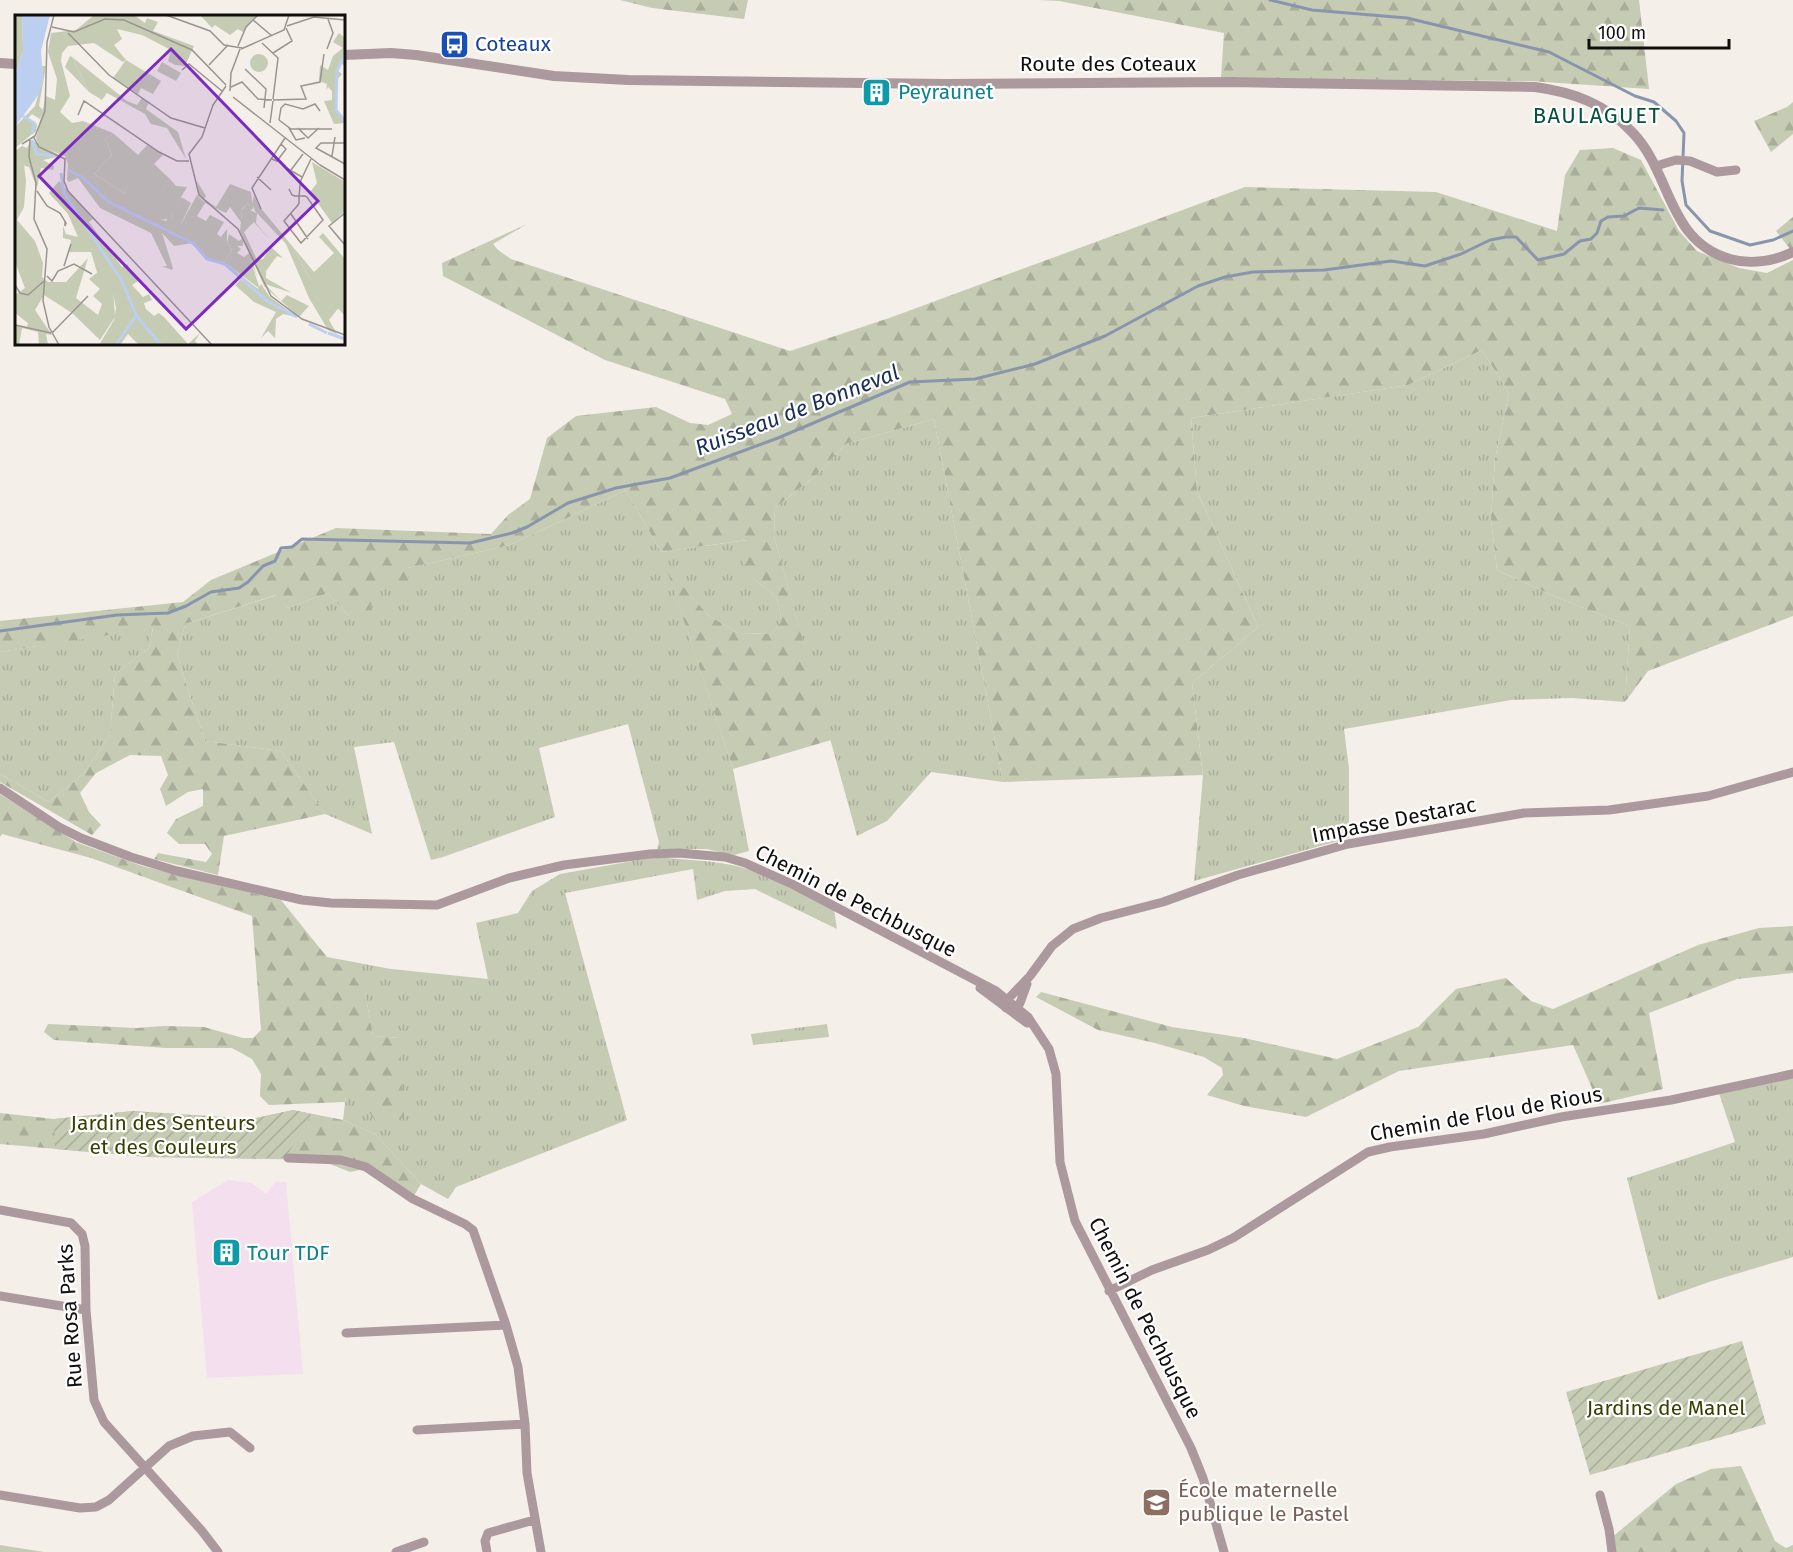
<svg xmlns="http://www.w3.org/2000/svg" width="1793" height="1552" viewBox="0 0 1793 1552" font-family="'Fira Sans',sans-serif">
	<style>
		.industrial { fill: #f4dfee }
		.grass { fill: url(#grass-tufts) }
		.forest { fill: url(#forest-firs) }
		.park { fill: #c6cbb4 }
		.garden { fill: url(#garden-furrows) }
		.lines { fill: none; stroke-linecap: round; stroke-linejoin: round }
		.stream { stroke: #8995ac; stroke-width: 3 }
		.minor { stroke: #ab999d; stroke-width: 9 }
		.tertiary { stroke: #ab999d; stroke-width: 10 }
		.labels { text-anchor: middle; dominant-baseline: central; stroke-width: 4.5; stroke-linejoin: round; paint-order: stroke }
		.transit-label { font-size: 21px; fill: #164399; stroke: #fff; text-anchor: start }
		.street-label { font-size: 21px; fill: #110f0d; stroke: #fff }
		.culture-label { font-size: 21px; fill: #0d838f; stroke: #fff; text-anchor: start }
		.park-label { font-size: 21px; fill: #373f01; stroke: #fff }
		.education-label { font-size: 21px; fill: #785e54; stroke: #fff; text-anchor: start }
		.neighbourhood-label { font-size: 22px; letter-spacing: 1.5px; fill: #04533c; stroke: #fff }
		.water-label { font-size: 22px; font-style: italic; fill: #182e58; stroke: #fff }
		.inset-river { fill: none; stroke: #bccff0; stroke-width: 3 }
		.inset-road { fill: none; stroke: #9a9591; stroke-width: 1.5 }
		.view { fill: #7b2cbf; fill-opacity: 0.15; stroke: #7b2cbf; stroke-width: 3 }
		.inset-edge { fill: none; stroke: #110f0d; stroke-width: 3 }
	</style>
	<defs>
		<pattern id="grass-tufts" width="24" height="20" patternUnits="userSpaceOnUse" patternTransform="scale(1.5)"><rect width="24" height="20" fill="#c6cbb4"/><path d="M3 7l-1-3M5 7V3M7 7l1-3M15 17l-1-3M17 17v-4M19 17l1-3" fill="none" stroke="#a9ad9a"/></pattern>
		<pattern id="forest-firs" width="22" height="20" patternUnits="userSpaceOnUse" patternTransform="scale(1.5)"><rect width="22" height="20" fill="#c6cbb4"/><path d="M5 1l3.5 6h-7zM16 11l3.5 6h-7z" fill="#a9ad9a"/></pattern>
		<pattern id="garden-furrows" width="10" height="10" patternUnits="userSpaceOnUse" patternTransform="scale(1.5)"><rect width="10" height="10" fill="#c6cbb4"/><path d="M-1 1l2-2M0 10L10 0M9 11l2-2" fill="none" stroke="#a9ad9a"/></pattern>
	</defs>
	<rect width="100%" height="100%" fill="#f5efe9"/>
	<path class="industrial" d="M228,1180L252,1183L266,1194L275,1182H286L303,1374L207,1378L192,1202Z"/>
	<path class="grass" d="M1482,350L1509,393L1495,459L1491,519L1497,570L1556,597L1630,626L1625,702L1572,698L1511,700L1344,729L1349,769V838L1194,881L1203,775L1192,683L1258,627L1197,491L1191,418L1408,385Z
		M934,419L1003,782L931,772L887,821L857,836L774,536L775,508L815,476L846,444Z
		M626,490L661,552L748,540L753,578L777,598L782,621L771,634L738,633L708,615L667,569L733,769L749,851L734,855L706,849H657L659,842L628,724L539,748L555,817L443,857L431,860L394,742L354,747L372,834L325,814L281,751L205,741L177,656L185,624L277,595L288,608L328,593L348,615L377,581H408V568L510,545Z
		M153,627L149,648L115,674L110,734L85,772L49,802L0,774V652Z
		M655,857C684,860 715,860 744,868C774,876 806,895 834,910L837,929L755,889L725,891L697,900L693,869L565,893L627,1120L456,1187L448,1199L421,1184L375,1134L343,1120L348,1080L400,1038L373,1036L365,992L327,957L391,969L488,979L476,923L518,913L532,891L560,874Z
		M827,1024L829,1037L753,1045L751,1034Z
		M1793,1069V1257L1712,1281L1658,1300L1627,1178L1735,1142L1717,1087Z"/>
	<path class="forest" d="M620,0H748L744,19L652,8Z
		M1039,0H1639L1649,89L1530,81L1289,79L1221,77L1224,33L1059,1Z
		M1793,102V134L1771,152L1754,121L1787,107Z
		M1613,148L1641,160L1679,231L1697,251L1739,268L1767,273L1793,260V616L1648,671L1625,702L1630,626L1556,597L1497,570L1491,519L1495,459L1509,393L1482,350L1408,385L1191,418L1197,491L1258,627L1192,683L1203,775L1003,782L934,419L846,444L815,476L775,508L774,536L831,740L733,769L666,567L708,615L738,633L771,634L782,621L777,598L753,578L744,563L747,540L661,552L626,490L510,545L408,568V581H377L370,610L348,615L328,593L288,608L276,595L185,624L177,656L205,741L281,751L325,814L224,836L218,875L154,859L158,853L206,862L212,854L205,844H179L167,833L176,819L203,806V789L188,792L166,806L160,789L168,775L161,756L130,755L96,773L80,793L89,812L101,825L92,835L0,782V774L49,802L85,772L110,734L115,674L149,648L153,628L0,652V621L183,602L211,580L336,528L491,534L508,515L530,499L547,438L576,416L656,407L690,423L708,425L732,414L725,399L605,360L443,276L442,263L527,224L493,244L498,250L511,259L790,351L892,317L1245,187L1436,192L1557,231L1565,175L1580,150Z
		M1793,217V247L1790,249L1776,231Z
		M0,794L76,842L142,866L281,900L327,957L349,971L365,992L373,1036L400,1038L404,1118L376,1122L349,1081L345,1102L269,1105L260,1096L261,1074L252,1059L232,1048H166L54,1040L44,1032L48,1024L137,1028L164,1026L204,1027L243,1038H253L261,1030L252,916L91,858L2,834L0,837Z
		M1793,926V973L1737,979L1649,1013L1663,1089L1599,1104L1573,1045L1399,1071L1306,1117L1244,1106L1207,1095L1223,1075L1222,1068L1204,1057L1155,1043L1098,1030L1036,997L1041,992L1172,1027L1244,1038L1337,1059L1418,1027L1456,989L1506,978L1531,1001L1553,1009L1698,945L1759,928Z
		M293,1110L343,1120L375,1134L421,1184L412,1199L364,1169L350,1172L320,1160L147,1157L0,1144V1113L54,1119L133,1111L252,1119Z
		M1741,1466L1775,1541L1786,1548L1793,1545V1552H1614L1611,1538L1676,1484L1711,1469Z"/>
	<path class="park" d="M0,1545L44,1552H0Z"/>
	<path class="garden" d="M293,1110L311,1114L306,1126L285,1158L147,1157L55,1149L54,1119L133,1111L252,1119Z
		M1742,1341L1766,1424L1590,1475L1566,1392Z"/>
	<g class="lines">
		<path class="stream" d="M1270,0L1312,10L1407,18L1549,52L1635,96L1654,102L1676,121L1684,133L1682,181L1686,205L1710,231L1750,245L1773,240L1793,231
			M0,631L117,615L168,613L186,606L211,592L239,588L248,582L263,566L275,561L281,548L292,547L302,539L470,543L512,533L527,527L568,503L616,488L670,478L778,438L910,382L975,379L1035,364L1105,336L1198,286L1225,277L1253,272L1324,270L1391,261L1425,266L1461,254L1490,240L1506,237H1516L1538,260L1564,254L1580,241L1591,239L1597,233L1601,221L1608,217L1624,216L1639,208L1663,210"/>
		<path class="minor" d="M1656,166L1676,160L1690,161L1717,172L1736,170
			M0,788L59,827L81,838L131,857L177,871L302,900L331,903L437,905L509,878L564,865L650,854L679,853L725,857L745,863L792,884L996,991L1028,1017L1049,1049L1056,1074L1060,1162L1075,1221L1191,1448L1203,1478L1224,1552
			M980,988L1027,1023
			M1012,1007H1017L1020,1003L1027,984
			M1006,1008L1009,998L1030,976L1052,946L1073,929L1101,918L1163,902L1238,875L1348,844L1524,813L1609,810L1708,796L1793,772
			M288,1158L341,1160L366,1167L413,1199L465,1224L473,1230L506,1325L518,1367L525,1424L527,1473L541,1552
			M0,1210L71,1223L82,1234L85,1246L86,1310L94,1400L104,1422L202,1531L218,1552
			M1109,1291L1152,1270L1208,1250L1233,1238L1368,1152L1390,1147L1484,1134L1561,1117L1671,1100L1793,1074
			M0,1296L86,1310
			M346,1333L506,1325
			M417,1430L525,1424
			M0,1495L80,1508L96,1507L109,1500L169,1446L193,1436L230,1432L250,1448
			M1600,1495L1609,1529L1612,1552
			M396,1552L424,1542
			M487,1552L485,1541L488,1533L534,1520"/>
		<path class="tertiary" d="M344,55L391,53L416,55L554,76L628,80L946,84L1231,82L1535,87C1573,92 1606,104 1633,133C1672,174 1667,241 1730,259C1751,265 1774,261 1793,252
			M0,63L16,64"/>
	</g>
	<defs>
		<symbol id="bus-square" viewBox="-11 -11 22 22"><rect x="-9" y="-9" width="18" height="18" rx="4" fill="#1a4fb4" stroke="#fff"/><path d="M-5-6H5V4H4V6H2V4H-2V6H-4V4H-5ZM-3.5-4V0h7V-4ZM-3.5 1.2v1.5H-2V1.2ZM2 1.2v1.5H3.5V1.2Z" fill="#fff"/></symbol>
		<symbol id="building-square" viewBox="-11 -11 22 22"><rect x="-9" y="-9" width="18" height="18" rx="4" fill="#0f9aa8" stroke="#fff"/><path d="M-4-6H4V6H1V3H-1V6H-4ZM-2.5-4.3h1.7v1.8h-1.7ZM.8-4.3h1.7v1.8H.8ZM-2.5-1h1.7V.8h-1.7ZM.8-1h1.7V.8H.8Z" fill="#fff"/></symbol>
		<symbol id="school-square" viewBox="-11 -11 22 22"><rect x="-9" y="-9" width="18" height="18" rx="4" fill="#8d6e63" stroke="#fff"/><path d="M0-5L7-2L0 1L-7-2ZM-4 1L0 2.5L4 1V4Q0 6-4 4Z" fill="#fff"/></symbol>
	</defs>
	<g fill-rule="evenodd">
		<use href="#bus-square" x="438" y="28" width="33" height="33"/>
		<use href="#building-square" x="860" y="76" width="33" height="33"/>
		<use href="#building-square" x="210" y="1236" width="33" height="33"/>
		<use href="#school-square" x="1140" y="1486" width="33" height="33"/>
	</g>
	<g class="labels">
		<g class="transit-label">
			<text x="475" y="44">Coteaux</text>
		</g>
		<g class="street-label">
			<text x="1108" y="64">Route des Coteaux</text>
			<text transform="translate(1394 820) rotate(-11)">Impasse Destarac</text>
			<text transform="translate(856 901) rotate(27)">Chemin de Pechbusque</text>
			<text transform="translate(1486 1114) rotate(-10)">Chemin de Flou de Rious</text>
			<text transform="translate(70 1316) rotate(-94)">Rue Rosa Parks</text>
			<text transform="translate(1145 1318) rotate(63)">Chemin de Pechbusque</text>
		</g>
		<g class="culture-label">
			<text x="898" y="92">Peyraunet</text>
			<text x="247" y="1253">Tour TDF</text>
		</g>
		<g class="park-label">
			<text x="163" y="1123">Jardin des Senteurs<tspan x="163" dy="24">et des Couleurs</tspan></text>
			<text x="1666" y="1408">Jardins de Manel</text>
		</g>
		<g class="education-label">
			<text x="1178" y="1490">École maternelle<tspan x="1178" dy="24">publique le Pastel</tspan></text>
		</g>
		<g class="neighbourhood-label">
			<text x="1597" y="115">BAULAGUET</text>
		</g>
		<g class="water-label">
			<text transform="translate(797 410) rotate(-21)">Ruisseau de Bonneval</text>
		</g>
	</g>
	<g transform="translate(15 15)">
		<rect width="330" height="330" fill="#f5efe9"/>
		<path d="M55,41L57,42L74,77L50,52ZM111,45L146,66L138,79L126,73L123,79L98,63ZM98,118L123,140L132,130L148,140L132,156H121L109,178L79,159L97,140L91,124ZM0,148L9,150L11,166L9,192L2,205L20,226L28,248L27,262L33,267H51L73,243L61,283L83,300L87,289L78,281L85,274L74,264L84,256L98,274L100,302L85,325L57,298L29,280L20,295L37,320L31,319L33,330H24L23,317L7,313L4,330H0V309L12,312L13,308L0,298V280L10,273L0,247ZM155,164L161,171L172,172L153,204L140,205L130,200ZM182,166L191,181L189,184L201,192L215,169L236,177L238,193L235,196L233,188L227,194L226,207L215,192L211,198L190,188L184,179ZM182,180L190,188L182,201L191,206L195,200L209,207L202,219L206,222L212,214V228L217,236L209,247L162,220L156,206L158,199H165L166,209ZM308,218L330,244V301L294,262L278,232L299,257L319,238L304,222ZM225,244H235L245,274L212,249Z" fill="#c6cbb4"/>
		<path d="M0,0H7L8,36L0,60ZM79,0H119L130,8L132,3L143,7L138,16L179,31L170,51L160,50L153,46L156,35L127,20L102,14L107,24L99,30L111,45L108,47L79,28L53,31L47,38L46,46L55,81L45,97L57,108L68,106L98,118L91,124L97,140L79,159L109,178L121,155L132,156L138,148L155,164L131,200L151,206L166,182L176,188L165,211V199H158L156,206L164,212L162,220L193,232L209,247L217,236L212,228L214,219L224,226L228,223V231H222L226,234L222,238L229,242L235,237L242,262L235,244L213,250L243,274L246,269L255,282L282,302L268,299L261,304L260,323L253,316L246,323L261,297L239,287L220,270L226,264L208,249L189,242L177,228L159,231L147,218L158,253L157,255L147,251H152L136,218L85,193L63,163L54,167L52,165L53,149L50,141L24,131L21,123L31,81L40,85L42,64L33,37L36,18L61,15ZM324,18L330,23V50L326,49L323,56L327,59L322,65L321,95L330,108L319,109L309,86L317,85V76L313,72L311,75L312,69L304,66L305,50L313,55L318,41L328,33L318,27ZM235 48a9 9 0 1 1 18 0a9 9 0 1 1-18 0ZM57,42L112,86L122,90L127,83L134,87L131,94L163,117L171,144L152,113L136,109L130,99L92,78L87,85L74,77ZM27,51H31L24,91L28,95L25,104L17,99L12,104L22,109L21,116L0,133V112L20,91L28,64ZM16,125L46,141L28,145L39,151L38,155L26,153L22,173L14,152L0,148V136L7,131L12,133ZM44,166L78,204L74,207L107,252L112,249L118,258L123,266L117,270L128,282L134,279L137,285L129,288L131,294L139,301L144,298L149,302L173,329L185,318L180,326L183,330H124L113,319L105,330H84L99,305L101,293L97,274L82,257L76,237H54L56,225L48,223V211L51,219L63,222L53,199L34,178ZM239,180L244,191L278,232L294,262L325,291L314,305L322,319L313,315L294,283L271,229L242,198L241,208L255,225L239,207L229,217L242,245L248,244L256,232L268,243L262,241L251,256V263L277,278L250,269L266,286L272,280L294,291L284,302L249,271L225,216L227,195L233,188L235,195L241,198L237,189Z" fill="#c6cbb4"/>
		<path d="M185,0H242L228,17L223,14L215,20L200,10L197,13ZM297,147L330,167V196L317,208L295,177L302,168Z" fill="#c6cbb4"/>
		<path d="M147,47L166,58L161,66L142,56Z" fill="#c6cbb4"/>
		<path d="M7,0H35L26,36L28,64L24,79L0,112V60L8,36Z" fill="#bccff0"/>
		<path class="inset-river" d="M330,39L322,56L321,95L330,106M8,101L19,108L17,119M17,125L22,139L39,141M53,155L67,162L94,187L179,229L192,244L210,249L252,286L282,302M46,158L49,178L107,266L121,300L146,330M294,309L312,318M313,318L330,324M101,330L121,301"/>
		<path class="inset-road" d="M151,0L195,16L209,30L227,33M238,5L257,21M272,11L299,2L330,5M37,12L59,17L90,4L109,5L177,35L211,70M53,18L94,60L156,103L190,113M247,28L263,43L258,84M223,31L231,12L243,0M226,34L269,15L274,0M312,34L318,18L313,4M258,38L277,26L271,13M194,50L213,30M230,54L251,74L249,93M167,55L174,49L207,76M211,71L198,90L187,122L174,139L184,180L223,214L256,281L287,304L330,320M216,72L227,67L243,84L257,85M215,76L216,58L225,34M218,82L305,150M258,85L291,84L286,71L305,67L309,39M63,100L69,86L144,137L162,146H174M264,105L266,93L270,89L288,94L300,89L305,96M264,105L276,114H317M255,108L258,86M274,113L281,125L290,123M283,113L293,123L304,113M18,121L24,132L50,144L49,166L53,176L197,330M15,124L14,142L21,168L19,204L32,234L28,286L34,312L44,330M330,128H306L301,133L330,149M7,129L20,121L30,96L32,27L39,0M317,141L320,122M257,144L262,146L271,134L266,129M305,150L330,165M268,151L287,162M276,155L288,139M242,162L256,175M274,174L277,180L280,181H290L292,182L308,205L286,228L269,206L283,190L284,188V181L285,171L286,165L296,144M22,176L32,191L45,198L51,208L50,211V206M246,194L237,173L270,123M330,198L314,211L330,230M276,199L293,224M49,251L56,229M32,261L37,266L43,256L59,249L77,259M0,270L5,278L13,280L29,266M0,310L36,318M37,318L73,281"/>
		<path class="view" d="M156,34L303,186L171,314L24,161Z"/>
		<rect width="330" height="330" class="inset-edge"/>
	</g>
	<path d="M1589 39v9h140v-9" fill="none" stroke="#110f0d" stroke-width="3"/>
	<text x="1598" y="39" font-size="18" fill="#110f0d" stroke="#ffffff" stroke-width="4.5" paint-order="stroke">100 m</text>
</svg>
